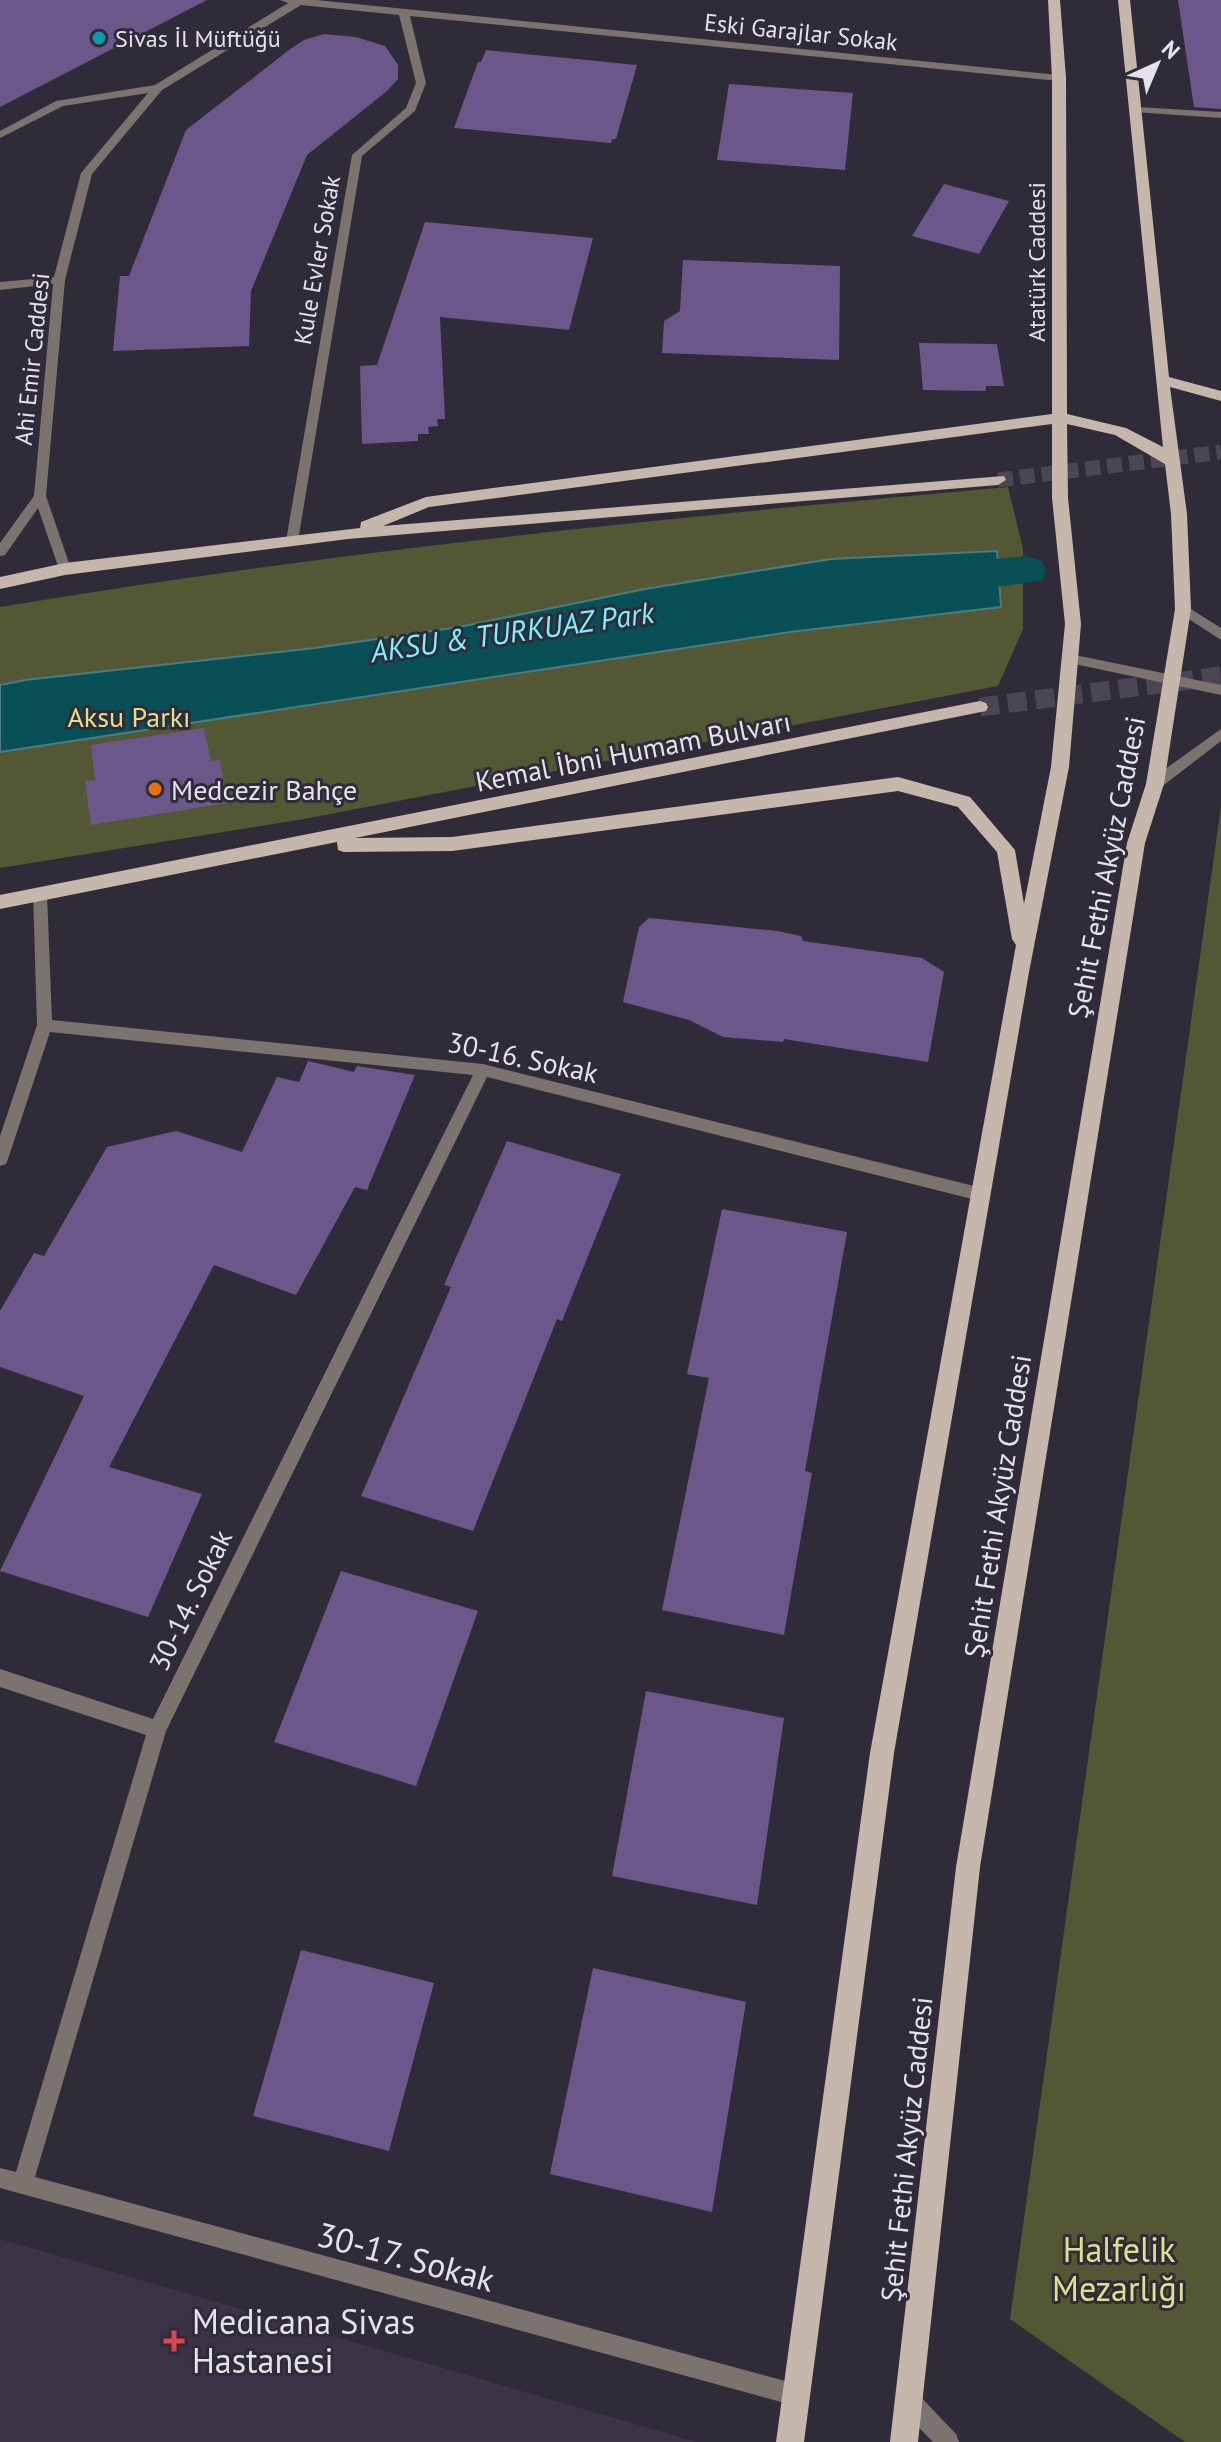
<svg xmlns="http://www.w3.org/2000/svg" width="1221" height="2442" viewBox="0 0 1221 2442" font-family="'PT Sans',sans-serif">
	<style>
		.built { fill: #3a3446 }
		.green { fill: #545733 }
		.water { fill: #085055; stroke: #4a7c82; stroke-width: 2 }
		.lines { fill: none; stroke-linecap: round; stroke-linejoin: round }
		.canal { fill: #085055; fill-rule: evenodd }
		.building { fill: #6b588a }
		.primary-tunnel-far1 { stroke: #4b4654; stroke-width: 15; stroke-dasharray: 15 7; stroke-linecap: butt }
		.primary-tunnel { stroke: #4b4654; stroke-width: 19; stroke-dasharray: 19 9; stroke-linecap: butt }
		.minor { fill: #7a736e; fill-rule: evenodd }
		.tertiary { fill: #7a736e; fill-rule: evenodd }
		.primary { fill: #c6b7ad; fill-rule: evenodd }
		.culture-dot { fill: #0f9aa8; stroke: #302b39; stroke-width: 3 }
		.food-dot { fill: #e8710a; stroke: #302b39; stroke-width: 3 }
		.health-dot { fill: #e0444e; stroke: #302b39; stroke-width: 3 }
		.labels { text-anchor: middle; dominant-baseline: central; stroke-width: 6; stroke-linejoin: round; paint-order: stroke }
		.far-street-label { font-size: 24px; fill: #e5e2eb; stroke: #302b39 }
		.far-poi-label { font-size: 24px; fill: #e5e2eb; stroke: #302b39; text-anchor: start }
		.park-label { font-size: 28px; fill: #dce18a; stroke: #302b39 }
		.street-label { font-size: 28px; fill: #e5e2eb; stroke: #302b39 }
		.poi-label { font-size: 28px; fill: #e5e2eb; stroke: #302b39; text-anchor: start }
		.water-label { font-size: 30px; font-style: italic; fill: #79f2fe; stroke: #302b39 }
		.near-park-label { font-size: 34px; fill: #dce18a; stroke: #302b39 }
		.near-street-label { font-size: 34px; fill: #e5e2eb; stroke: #302b39 }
		.near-poi-label { font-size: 34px; fill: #e5e2eb; stroke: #302b39; text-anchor: start }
	</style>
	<rect width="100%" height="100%" fill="#302b39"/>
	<path class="built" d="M0,2239L697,2442H0Z"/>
	<path class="green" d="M1008,487L1023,549V629L998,686L304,819L0,868V607C334,551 671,517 1008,487Z
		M1221,806V2442H1185L1010,2319Z"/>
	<path class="water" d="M997,551L1001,607L790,632L0,752V685L25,680L315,648L459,627L645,589L831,559Z"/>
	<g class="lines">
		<path class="canal" d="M1026,556L1041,561L1047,571L1041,581L929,596L914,591L908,581L914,571L929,566Z"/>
	</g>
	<path class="building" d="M0,0H207L0,107Z
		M1178,0H1221V109L1194,107Z
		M324,34L356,37L385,46L398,65V79L387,91L307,155L251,291L249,346L113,351L120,276H129L186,130L289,50L304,40Z
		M486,50L637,65L616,139H612L611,143L454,128L478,62H481Z
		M729,84L853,93L845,170L717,160Z
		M944,184L1009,201L979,254L912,236Z
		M425,222L593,238L569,330L440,317L445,419H437L438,426L428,427L429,434H418V441L362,444L360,366L377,365Z
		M683,260L840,266L839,360L662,353L664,321L680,311Z
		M919,343L997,344L1004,386H986V391L923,390Z
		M204,728L211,761L220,760L227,803L91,825L85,781L95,780L91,745Z
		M649,918L777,931L801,936L803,941L922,958L944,972L928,1062L784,1039L783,1042L723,1037L689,1020L623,1002L639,927Z
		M308,1061L354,1072L357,1066L415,1075L367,1190L355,1187L296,1295L214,1265L109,1467L202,1494L148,1617L0,1571L84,1396L0,1367V1311L34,1253L44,1256L107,1147L176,1131L242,1152L277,1077L299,1082Z
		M507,1141L621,1174L562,1321L557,1319L473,1531L361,1496L451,1287L444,1285Z
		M722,1209L847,1232L805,1471L812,1473L784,1635L662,1610L709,1378L687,1374Z
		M341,1571L478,1611L416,1786L274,1742Z
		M646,1691L784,1718L757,1905L612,1876Z
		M301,1950L434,1983L389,2151L253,2116Z
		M593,1968L746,2002L712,2212L550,2174Z"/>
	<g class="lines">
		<path class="primary-tunnel-far1" d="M998,480L1221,452"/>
		<path class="primary-tunnel" d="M980,707L1221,676"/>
		<path class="minor" d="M280,0H316L1059,75L1064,78L1059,81L410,16L426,83L415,111L362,156L298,541L292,545L286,541L352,155L406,108L416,83L399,15L301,5L162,90L92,174L65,280L46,496L44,499H36L34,496L53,284L0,290V282L54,277L81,173L148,93L63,106L0,138V131L56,101L155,85L288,3Z
			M1137,107L1221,112V118L1133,112L1132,110Z
			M1183,604L1221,628V640L1178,612V606Z
			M1070,654L1221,685V695L1065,662V656Z
			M1221,729V741L1160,788H1150L1148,784L1150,780Z
			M40,888L47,894L52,1020L483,1064L986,1189L988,1194L986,1199L980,1201L487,1077L166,1731L35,2177L796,2384L804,2387L807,2395L804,2403L796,2406L0,2188V2168L16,2172L146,1735L0,1687V1669L153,1719L473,1075L50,1032L8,1159L6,1164L0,1166V1136L37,1025L33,894Z
			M908,2389L916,2392L956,2434L959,2442H933L900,2408L897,2400L900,2392Z"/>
		<path class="tertiary" d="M40,492L46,496L71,569L70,572L65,573L59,569L38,508L5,555L0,556V543L36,493Z"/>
		<path class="primary" d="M1048,0H1060L1066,78L1067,414L1126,428L1163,447L1118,0H1130L1169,377L1221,391V401L1170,387L1187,514L1191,609L1164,784L1145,843L980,1867L918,2442H890L956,1867L1127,843L1146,784L1175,609L1171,514L1165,464L1115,435L1067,424L1068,498L1081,624L1069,767L1029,972L894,1753L804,2442H776L870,1753L1016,945L1012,939L997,852L958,807L898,791L452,851L344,852L338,850L337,842L0,909V895L980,701L986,703L988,707L986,711L355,838L452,837L898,777L970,797L1015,850L1024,904L1051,767L1065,624L1052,498V424L429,507L383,526L1004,476L1006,480L998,485L348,539L65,575L0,589V577L65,563L360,528L361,522L426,497L1052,414V78Z"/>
	</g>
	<circle class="culture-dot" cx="99" cy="38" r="8"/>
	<circle class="food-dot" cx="155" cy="789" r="8"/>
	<path class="health-dot" d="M170 2329h8v8h8v8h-8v8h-8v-8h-8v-8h8z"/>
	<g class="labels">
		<g class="far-street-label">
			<text transform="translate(801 32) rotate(6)">Eski Garajlar Sokak</text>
			<text transform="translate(317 260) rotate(-80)">Kule Evler Sokak</text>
			<text transform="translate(1036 262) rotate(-90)">Atatürk Caddesi</text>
			<text transform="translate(32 359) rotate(-84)">Ahi Emir Caddesi</text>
		</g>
		<g class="far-poi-label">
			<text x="115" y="38">Sivas İl Müftüğü</text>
		</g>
		<g class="park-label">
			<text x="129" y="716">Aksu Parkı</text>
		</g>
		<g class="street-label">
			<text transform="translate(633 751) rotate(-11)">Kemal İbni Humam Bulvarı</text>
			<text transform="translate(1106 867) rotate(-79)">Şehit Fethi Akyüz Caddesi</text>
			<text transform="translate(523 1057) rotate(12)">30-16. Sokak</text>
			<text transform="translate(997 1506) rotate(-81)">Şehit Fethi Akyüz Caddesi</text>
			<text transform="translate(190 1600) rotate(-64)">30-14. Sokak</text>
			<text transform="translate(906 2149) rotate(-84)">Şehit Fethi Akyüz Caddesi</text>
		</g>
		<g class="poi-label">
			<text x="171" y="789">Medcezir Bahçe</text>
		</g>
		<g class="water-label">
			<text transform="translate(512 631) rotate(-8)">AKSU &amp; TURKUAZ Park</text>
		</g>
		<g class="near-park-label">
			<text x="1119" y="2249">Halfelik<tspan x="1119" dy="39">Mezarlığı</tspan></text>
		</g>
		<g class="near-street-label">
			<text transform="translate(406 2256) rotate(15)">30-17. Sokak</text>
		</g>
		<g class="near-poi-label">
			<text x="192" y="2321">Medicana Sivas<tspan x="192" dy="39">Hastanesi</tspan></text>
		</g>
	</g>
	<g transform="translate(1157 64) rotate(44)" stroke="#302b39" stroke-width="6" paint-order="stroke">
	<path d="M0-6L14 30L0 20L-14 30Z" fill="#e5e2eb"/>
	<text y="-12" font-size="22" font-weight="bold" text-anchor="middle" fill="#e5e2eb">N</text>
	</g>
</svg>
